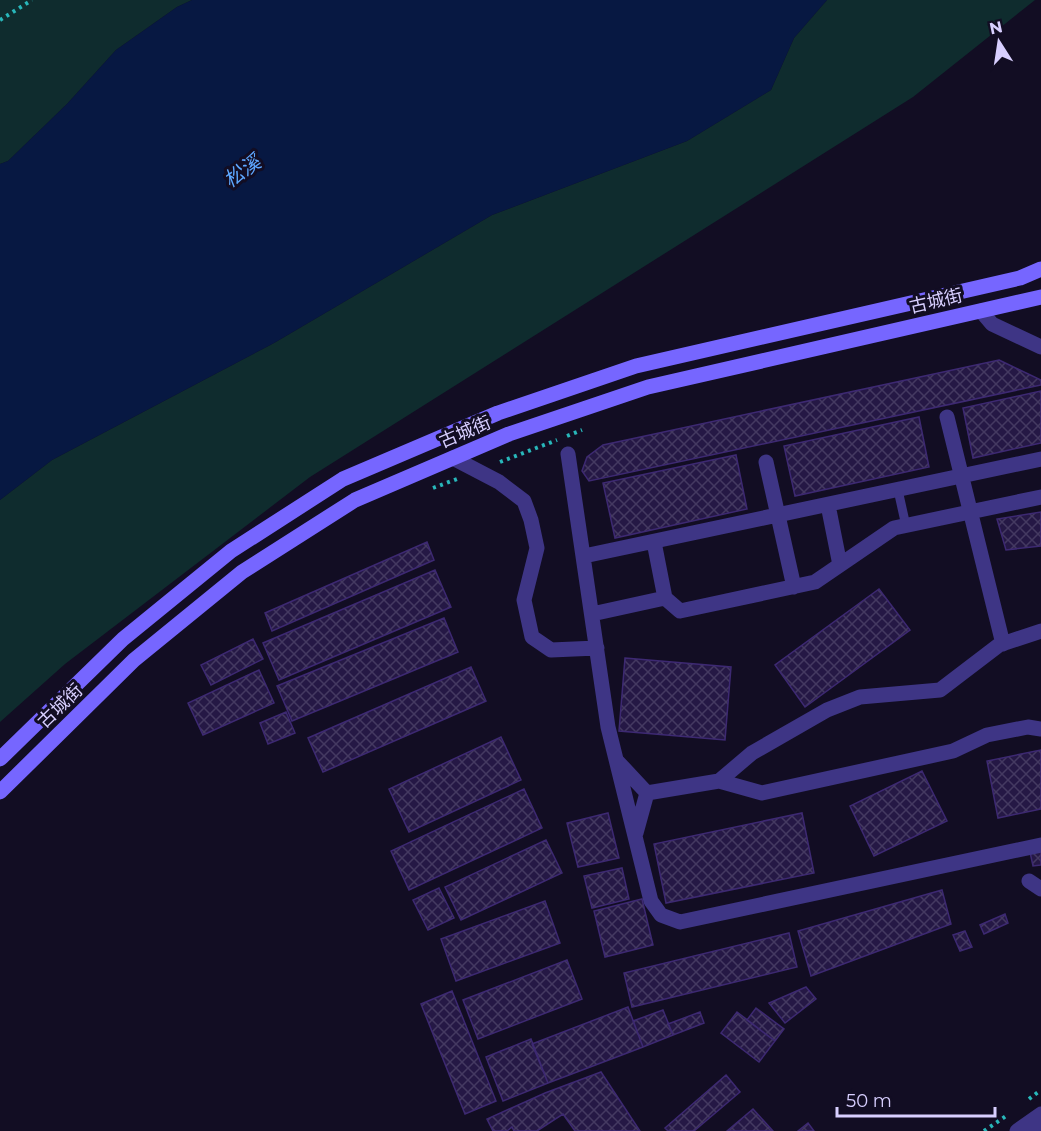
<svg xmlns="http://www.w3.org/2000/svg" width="1041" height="1131" viewBox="0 0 1041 1131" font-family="Montserrat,'Noto Sans SC',sans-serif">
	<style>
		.grass { fill: #0f2c2e }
		.water { fill: #071842 }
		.building { fill: url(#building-cross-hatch); stroke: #3d2972; stroke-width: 1.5 }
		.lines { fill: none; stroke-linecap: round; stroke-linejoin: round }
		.path { stroke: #28b7ba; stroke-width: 4; stroke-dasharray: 3 4.5; stroke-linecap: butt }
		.service { stroke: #3e3585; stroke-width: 9 }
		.minor { stroke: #3e3585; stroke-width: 15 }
		.tertiary { stroke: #3e3585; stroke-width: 15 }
		.secondary { stroke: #7666ff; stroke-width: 15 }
		.labels { text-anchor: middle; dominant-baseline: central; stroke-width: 6; stroke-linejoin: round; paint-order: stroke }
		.street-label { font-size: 18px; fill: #d8cfff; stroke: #120d23 }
		.water-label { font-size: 20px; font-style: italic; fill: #5da7ff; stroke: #120d23 }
	</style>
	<defs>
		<pattern id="building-cross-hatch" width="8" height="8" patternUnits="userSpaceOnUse" patternTransform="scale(1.5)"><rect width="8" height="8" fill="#251845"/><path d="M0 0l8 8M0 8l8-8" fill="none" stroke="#443961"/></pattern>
	</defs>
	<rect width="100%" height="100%" fill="#120d23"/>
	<path class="grass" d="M0,0H192L177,7L116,50L67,104L8,161L0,164Z
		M827,0H1035L913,97L310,477L65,664L0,722V500L52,460L274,343L492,215L687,141L771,90L794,38Z"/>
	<path class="water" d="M192,0H827L794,38L771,90L687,141L492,215L274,343L52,460L0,500V164L8,161L67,104L116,50L177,7Z"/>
	<path class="building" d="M999,360L1041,380V385L589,481L582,471L587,457L603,445Z
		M1041,391V443L973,458L963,408Z
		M919,417L929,467L795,496L784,446Z
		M736,455L747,509L615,538L603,483Z
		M1041,512V546L1006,550L997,519Z
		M427,542L434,560L272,631L265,613Z
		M435,570L451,607L279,680L263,643Z
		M879,589L910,630L805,707L775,665Z
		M444,618L458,652L292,721L277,686Z
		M253,639L263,659L211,685L201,665Z
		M625,658L731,667L725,740L619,731Z
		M471,667L486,701L323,772L308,738Z
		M259,670L274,703L203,735L188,703Z
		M286,712L295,733L268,744L260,723Z
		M501,737L521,780L409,832L389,789Z
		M1041,750V809L998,818L987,761Z
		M922,771L947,821L874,856L850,806Z
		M524,789L542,828L409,890L391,851Z
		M608,813L619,858L578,867L567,823Z
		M802,813L814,873L666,903L654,844Z
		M546,840L562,873L461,920L445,887Z
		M1041,850V865L1033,866L1030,852Z
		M622,868L629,899L592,908L584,876Z
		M439,888L454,918L428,930L413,900Z
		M942,890L951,924L811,976L798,931Z
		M642,899L653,945L605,957L594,911Z
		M545,901L560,943L456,981L441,939Z
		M1005,914L1008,923L984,934L980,925Z
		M965,931L972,947L960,951L953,935Z
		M789,933L797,967L632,1007L624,973Z
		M567,960L582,999L478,1039L463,1000Z
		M806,987L816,999L785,1023L769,1003Z
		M452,991L496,1101L465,1114L421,1004Z
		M628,1007L643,1047L548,1083L532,1044Z
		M756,1008L784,1029L775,1041L747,1020Z
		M663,1010L673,1035L643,1047L633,1021Z
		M700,1012L704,1023L673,1035L668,1024Z
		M737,1012L775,1041L759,1062L721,1033Z
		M531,1039L548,1083L503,1101L486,1057Z
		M601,1072L640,1131H575L563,1114L537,1131H514L512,1127L507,1131H493L487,1119L545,1093Z
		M726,1075L740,1092L694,1131H668L665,1128Z
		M753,1109L773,1131H727Z
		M808,1123L814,1131H798Z"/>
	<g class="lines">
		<path class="path" d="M0,20L32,0
			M567,436L582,430
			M500,462L557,440
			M433,488L457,479
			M1029,1099L1041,1090
			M984,1131L1006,1116"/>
		<path class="service" d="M898,490L906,526"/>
		<path class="minor" d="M981,311L992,324L1041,347
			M947,417L1003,644
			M568,454L608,727L651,901L661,915L680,922L1041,845
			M453,458L499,482L524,501L531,520L537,548L524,600L532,637L551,650L597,648
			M766,462L794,587
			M828,505L840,565
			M654,542L665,598
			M584,556L1041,459
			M592,614L665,598L680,611L815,582L894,528L1041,497
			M618,762L647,793
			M719,781L752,753L827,710L860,697L940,690L999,645L1041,631
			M647,793L719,781L762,793L953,751L987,735L1028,727L1041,729
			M636,833L647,793
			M1029,881L1041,889"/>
		<path class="tertiary" d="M1017,1131L1041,1114
			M1036,1131L1041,1127"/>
		<path class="secondary" d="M0,759L123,639L231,551L343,479L498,413L636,366L1020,278L1041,269
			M0,792L134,660L242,572L355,500L509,434L648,387L1041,297"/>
	</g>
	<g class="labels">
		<g class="street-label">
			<text transform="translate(936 301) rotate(-13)">古城街</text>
			<text transform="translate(465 432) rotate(-23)">古城街</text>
			<text transform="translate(60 706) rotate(-44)">古城街</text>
		</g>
		<g class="water-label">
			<text transform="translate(242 171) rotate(-35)">松溪</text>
		</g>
	</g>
	<g transform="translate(999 42) rotate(348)" stroke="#120d23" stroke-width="4.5" paint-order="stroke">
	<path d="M0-4.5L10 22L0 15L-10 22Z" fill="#d8cfff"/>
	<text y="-9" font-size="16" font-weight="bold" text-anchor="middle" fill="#d8cfff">N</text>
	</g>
	<path d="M837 1107v9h158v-9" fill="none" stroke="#d8cfff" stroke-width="3"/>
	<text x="846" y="1107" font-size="18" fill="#d8cfff" stroke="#120d23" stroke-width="4.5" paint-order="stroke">50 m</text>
</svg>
